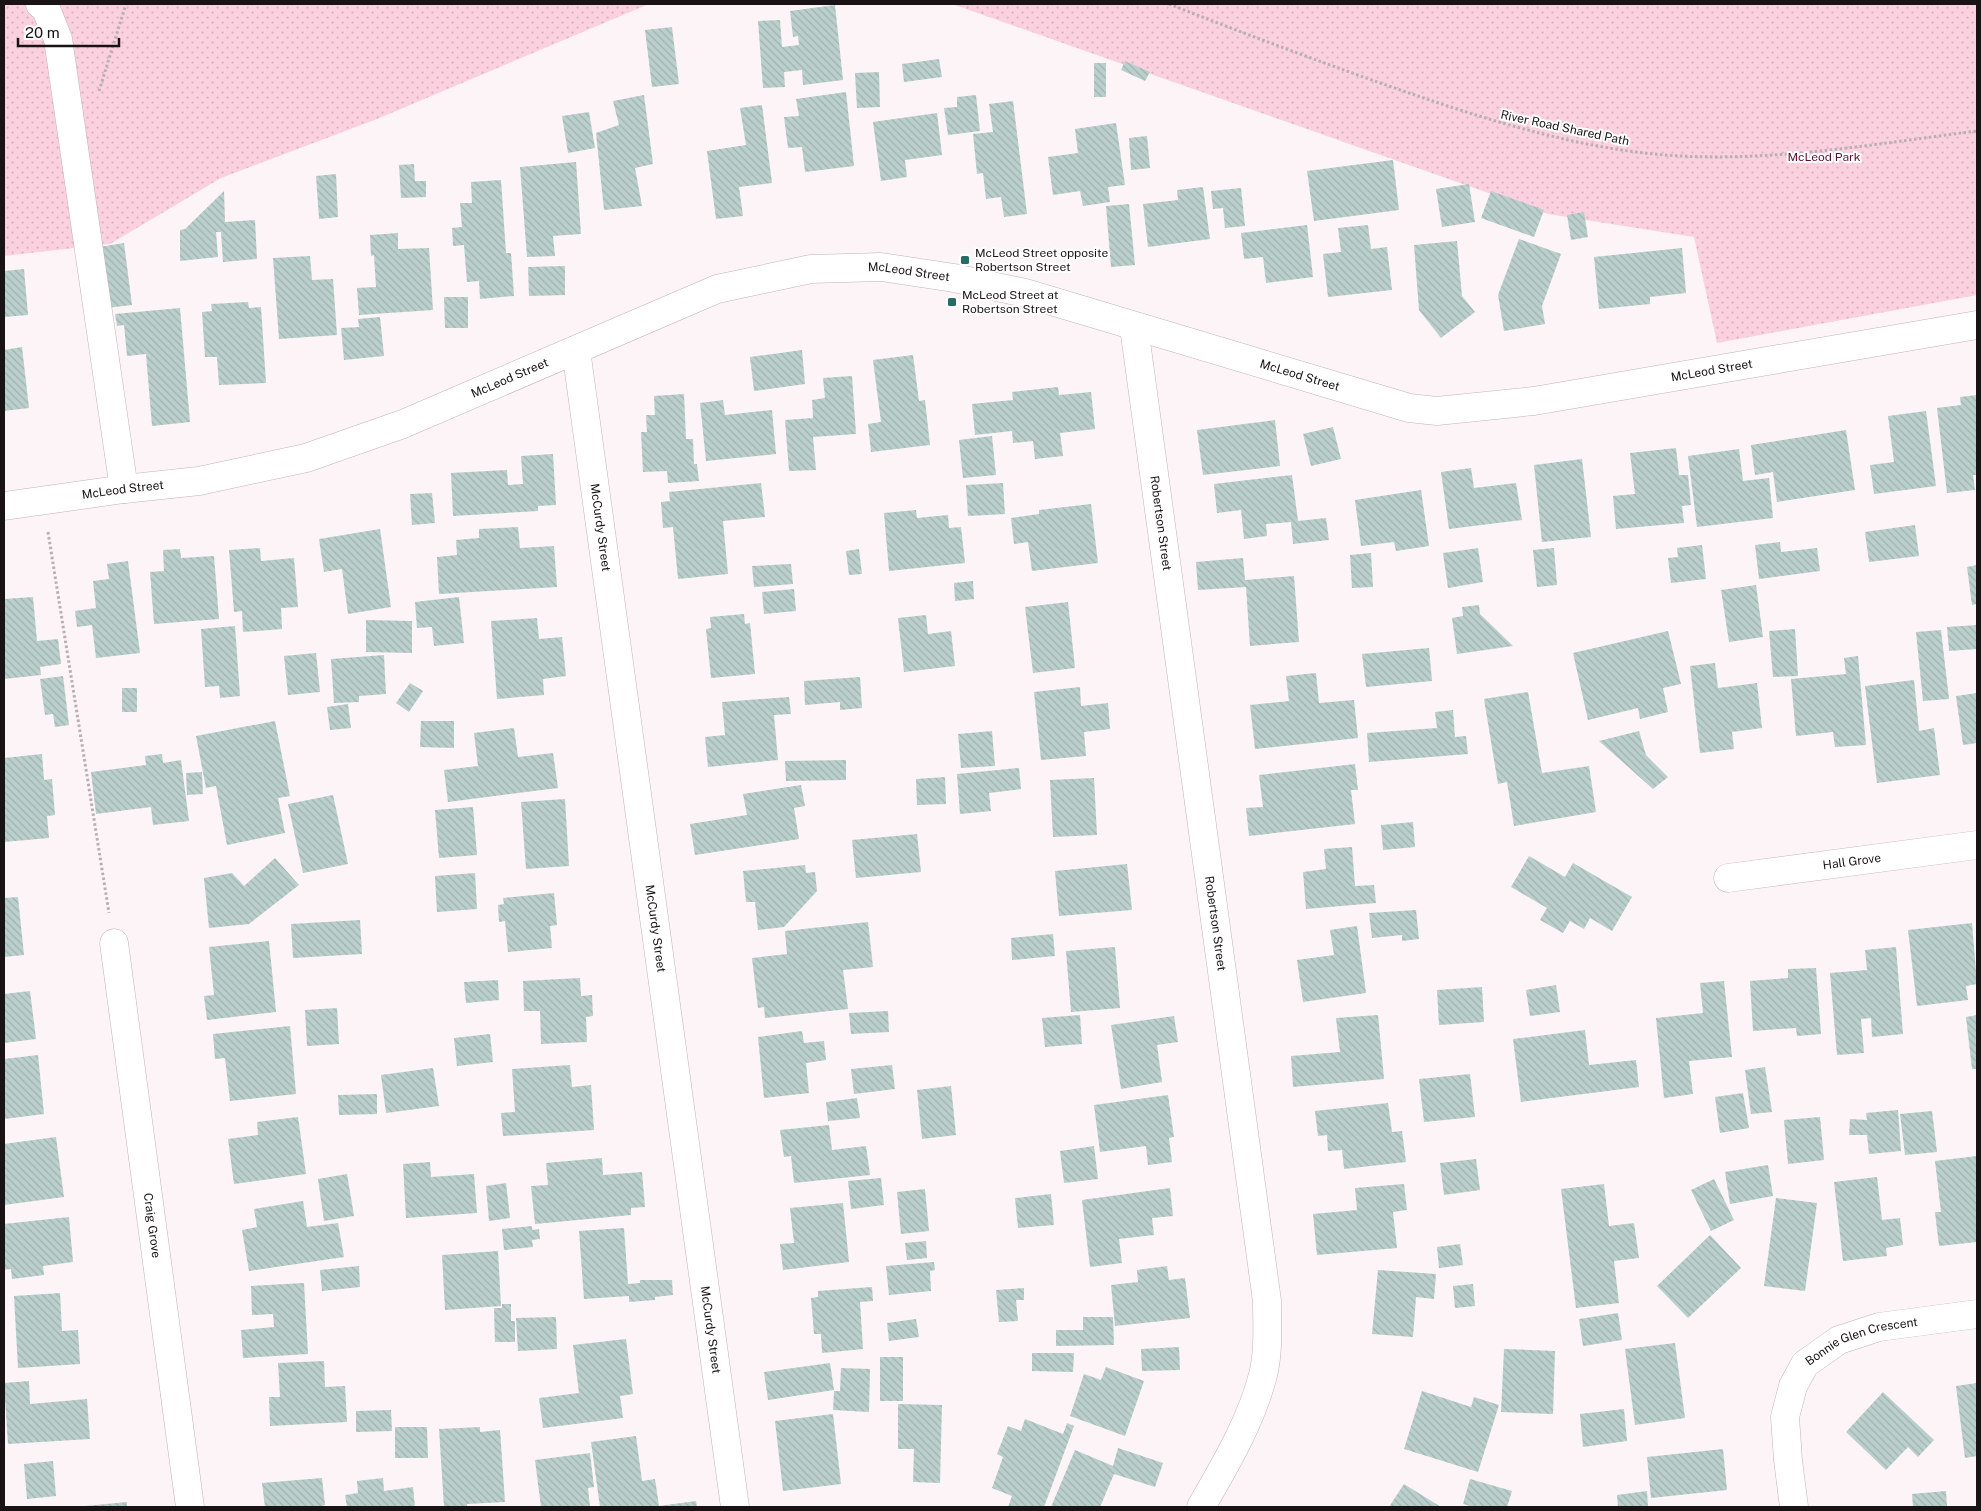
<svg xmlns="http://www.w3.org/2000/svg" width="1981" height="1511" viewBox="0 0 1981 1511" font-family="'Public Sans',sans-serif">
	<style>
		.park { fill: url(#park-dots) }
		.building { fill: url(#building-back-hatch) }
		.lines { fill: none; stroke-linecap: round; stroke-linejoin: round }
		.minor-casing { stroke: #c4b1b7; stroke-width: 29 }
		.path { stroke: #b7afb2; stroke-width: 3; stroke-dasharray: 2.5 2.5; stroke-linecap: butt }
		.minor { stroke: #fff; stroke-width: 28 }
		.poi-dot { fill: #246d67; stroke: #fff; stroke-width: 2 }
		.labels { text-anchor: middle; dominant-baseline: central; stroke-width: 4; stroke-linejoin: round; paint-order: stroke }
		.street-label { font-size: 12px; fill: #191315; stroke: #fff }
		.park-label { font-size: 12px; fill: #5d0f35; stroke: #fff }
		.poi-label { font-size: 12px; fill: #191315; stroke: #fff; text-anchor: start }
	</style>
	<defs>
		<pattern id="park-dots" width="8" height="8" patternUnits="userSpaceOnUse" patternTransform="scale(1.25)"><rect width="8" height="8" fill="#fcd1df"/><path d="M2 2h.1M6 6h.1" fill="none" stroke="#d7b3be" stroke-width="1.8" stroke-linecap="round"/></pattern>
		<pattern id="building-back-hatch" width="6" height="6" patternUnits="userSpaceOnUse" patternTransform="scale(1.25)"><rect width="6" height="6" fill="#bbd0cd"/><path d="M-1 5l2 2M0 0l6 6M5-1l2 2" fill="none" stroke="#a0b2af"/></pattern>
	</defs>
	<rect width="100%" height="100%" fill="#fcf4f7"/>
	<path class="park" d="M4,4H649L377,119L221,178L110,244L4,256Z
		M952,4H1977V295L1717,343L1694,237L1548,214Z"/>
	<path class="building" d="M835,5L843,80L803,85L802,70L784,72L785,87L763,88L758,21L780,20L782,47L799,45L798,36L793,37L790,11Z
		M672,27L679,84L652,87L645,30Z
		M939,59L942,77L904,82L902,64Z
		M1125,61L1150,72L1145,81L1121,70Z
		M1094,63H1106V97H1094Z
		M879,72L880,107L857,108L855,73Z
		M846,92L854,166L805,172L802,147L788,148L784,117L799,116L796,99Z
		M644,95L653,164L635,168L642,206L604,210L596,133L619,125L613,101Z
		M976,95L980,131L948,135L944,108L957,107V97Z
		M1013,101L1027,214L1004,217L1001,197L986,199L983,173L977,174L973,134L993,132L989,104Z
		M762,105L772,183L739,187L743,216L716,219L707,151L746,145L740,108Z
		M589,112L595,148L568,153L562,116Z
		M937,113L942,155L905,160L907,177L881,181L873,122Z
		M1116,123L1125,185L1108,187L1110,202L1083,206L1080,191L1053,195L1048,157L1078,153L1075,129Z
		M1147,136L1150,168L1131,170L1129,138Z
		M1393,160L1399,210L1314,221L1307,171Z
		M576,162L581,234L553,236L555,256L527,257L520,167Z
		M414,164L415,181H426V197L401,198L399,165Z
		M336,174L338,217L319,219L316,176Z
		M501,180L506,253H511L514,296L480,299L479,281L467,282L464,245L453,246L452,228L462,227L460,203H472L471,182Z
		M1469,184L1475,222L1442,227L1436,189Z
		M1203,187L1210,239L1148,247L1143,204L1178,200L1177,190Z
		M1241,188L1245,226L1225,228L1223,208L1213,209L1211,191Z
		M224,191L225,222L255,220L257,259L223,262L221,232H216L218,257L180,261V230L185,229Z
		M1491,191L1544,210L1534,237L1481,218Z
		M1129,204L1135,265L1111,267L1106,206Z
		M1584,212L1588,237L1571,240L1567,215Z
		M1307,225L1313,277L1266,283L1263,257L1244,259L1241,233Z
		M1368,225L1371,249L1387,247L1392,290L1328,297L1323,254L1341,252L1338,228Z
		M398,233V249L429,248L433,310L359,315L357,288L376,287L374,255L371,256L370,235Z
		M1519,239L1561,254L1542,306L1545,324L1504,331L1498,295Z
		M1457,241L1462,296L1475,312L1441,338L1419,310L1414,245Z
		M124,243L132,305L107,308L99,247Z
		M1682,248L1686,293L1650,297V304L1599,309L1594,257Z
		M310,256L312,280L333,279L337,335L279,339L273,258Z
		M565,266V295L529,296L528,267Z
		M24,269L28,315L4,317V271Z
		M444,297H468V328H445Z
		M248,302L249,308L261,307L266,383L219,385L217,357H205L202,312L212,311L211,304Z
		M180,308L190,422L152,426L146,354L127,356L124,325L117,326L115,314Z
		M380,317L384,356L344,360L341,328L359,327L358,319Z
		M22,347L29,408L4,411V350Z
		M802,350L805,384L754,391L750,357Z
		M913,355L919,401L925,400L930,445L871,452L868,424L881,422L873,360Z
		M852,376L856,434L813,437L816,470L789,471L785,420L813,418L812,400L825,398L823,378Z
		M1058,387L1059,395L1091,392L1095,429L1060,433L1063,456L1035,459L1033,441L1013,443L1012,431L975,435L972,404L1013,400L1012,392Z
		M684,394L686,439H693L694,464H697L699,481L668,483L667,471L643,472L641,432H647L646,415H655L654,396Z
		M1977,395V475H1973L1975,490L1947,493L1937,408L1961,405L1960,397Z
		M723,400L725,415L772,410L776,454L706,461L700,403Z
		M1926,411L1936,486L1874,494L1870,465L1894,462L1888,416Z
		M1275,420L1280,466L1203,475L1197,430Z
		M1333,427L1341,459L1311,466L1303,434Z
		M1846,430L1855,490L1777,502L1773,472L1755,475L1751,445Z
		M992,436L996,475L963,478L959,440Z
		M1676,448L1679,475H1688L1691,505L1682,506L1684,523L1616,529L1613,496L1635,494L1630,453Z
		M1739,449L1743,481L1769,478L1773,518L1697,527L1688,456Z
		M553,454L556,505L538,506V511L453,516L451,473L507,470L508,485L523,484L521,456Z
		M1582,459L1591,537L1542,542L1534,465Z
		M1471,468L1474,488L1516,483L1522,520L1449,529L1441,472Z
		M1292,475L1298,521L1326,518L1329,540L1293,544L1291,522L1266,524L1267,536L1244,539L1241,510L1217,513L1214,484Z
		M761,483L765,517L723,521L728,574L678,579L673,527L663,528L661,502L670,501L669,492Z
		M1003,483L1005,514L968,516L966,485Z
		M1421,490L1429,546L1396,551L1394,542L1361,546L1355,500Z
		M432,493L435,523L412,525L410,494Z
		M1091,504L1098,563L1032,571L1028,542L1014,544L1011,518L1039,514V510Z
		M916,510L917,518L948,515L949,528L961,527L965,563L889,571L884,513Z
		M1915,525L1919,556L1869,562L1865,532Z
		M518,527L520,548L554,546L557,587L439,594L437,557L457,555L456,540L479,538V529Z
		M380,529L391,607L348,614L342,569L324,572L319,539Z
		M1780,542L1781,552L1817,548L1820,571L1759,579L1755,545Z
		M1702,545L1706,579L1671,583L1668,558L1678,557L1677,548Z
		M260,548L261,561L294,558L298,607L281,608L282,629L243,632L242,611L234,612L229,550Z
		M1478,548L1483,582L1448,588L1443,553Z
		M1554,548L1557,585L1537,587L1533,550Z
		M180,549L181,558L214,556L219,619L154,624L150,572L164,571L163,550Z
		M859,549L862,574L849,575L846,551Z
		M1371,553L1373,587L1352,588L1350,555Z
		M1243,558L1245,580L1294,576L1299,642L1250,646L1246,587L1198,590L1196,562Z
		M128,561L140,653L96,658L92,625L77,627L75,611L96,608L93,581L109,579L107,564Z
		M791,564L793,584L754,587L752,566Z
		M1977,565V604L1972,605L1967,567Z
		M973,581L974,599L955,601L954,583Z
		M1756,585L1763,637L1729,642L1721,590Z
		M794,589L796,611L764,614L762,592Z
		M33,597L37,641L58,639L61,664L40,667L41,675L4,679V599Z
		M459,597L464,643L434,646L432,627L417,628L415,602Z
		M1068,602L1075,668L1033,673L1025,607Z
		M1479,605L1480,614L1513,646L1457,654L1452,618L1463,616L1462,607Z
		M744,614L745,624L750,623L755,674L711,678L706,629L711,628L710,617Z
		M926,615L928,634L951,631L955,666L904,672L898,618Z
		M537,618L539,639L562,637L566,676L543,679L544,695L497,699L491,621Z
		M366,620L412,621V653L366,652Z
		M1977,625V649L1949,651L1947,627Z
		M235,626L240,696L220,698L219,686L205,687L201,629Z
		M1795,629L1798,676L1773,677L1769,631Z
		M1941,630L1949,699L1923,701L1916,632Z
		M1668,631L1681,684L1663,688L1668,712L1640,719L1638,708L1588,720L1573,653Z
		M1429,648L1432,681L1366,687L1362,654Z
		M316,653L320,692L288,695L284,656Z
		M384,655L386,694L359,696V702L334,703L331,659Z
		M1858,656L1866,745L1835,747L1833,732L1796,736L1791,679L1846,674L1844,658Z
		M1715,663L1718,688L1757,683L1762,728L1732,732L1734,749L1700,753L1690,666Z
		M1316,673L1319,703L1354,700L1358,738L1255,749L1250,705L1289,701L1286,676Z
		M63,676L69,725L55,727L53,714L45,715L40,679Z
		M860,677L862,708L840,710V702L805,705L804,681Z
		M1914,680L1919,731L1934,728L1940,775L1877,783L1865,686Z
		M410,683L423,691L409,712L396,703Z
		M1080,687L1081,706L1108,703L1110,729L1084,732L1086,756L1041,760L1034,692Z
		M122,688H137V712H122Z
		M1528,692L1542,773L1589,766L1596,812L1514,826L1507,782L1498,784L1484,699Z
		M1977,693V743L1963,745L1956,696Z
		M789,697L791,714L774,715L778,760L708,767L705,737L725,735L722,702Z
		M348,704L351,728L330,730L327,707Z
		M1453,710L1455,737L1466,736L1468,754L1369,762L1367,733L1437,728L1435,712Z
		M275,721L290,796L278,798L285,833L227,845L216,786L206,788L196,736Z
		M421,721H454V748L420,747Z
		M514,728L518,757L553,753L558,788L448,802L444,770L478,766L474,733Z
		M992,731L995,766L961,768L958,734Z
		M1639,731L1646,755L1668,777L1653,789L1599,741Z
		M42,754L44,780L52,779L55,815L47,816L49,838L4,842V758Z
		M162,754L163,763L181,760L189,821L153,825L151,807L96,814L91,772L146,765L145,756Z
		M846,760V780L786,781L785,761Z
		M1355,764L1358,790H1351L1355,824L1249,836L1246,808L1263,807L1259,775Z
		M1019,768L1021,789L989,793L991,811L960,814L957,774Z
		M202,772L203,794L187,795L186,773Z
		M945,777L946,804L917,805L916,779Z
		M1094,778L1097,835L1053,837L1050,780Z
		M801,785L805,806L794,808L799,839L695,855L690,824L747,815L743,794Z
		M333,795L348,864L303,873L288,804Z
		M565,799L569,866L526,869L521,802Z
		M473,807L477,855L439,858L435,810Z
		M1413,822L1415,847L1383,850L1381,825Z
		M917,834L921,872L856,878L852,840Z
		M1352,847L1355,886L1374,885L1376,903L1306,909L1303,872L1326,869L1324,849Z
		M1529,856L1565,877L1573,863L1632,897L1612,931L1590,918L1584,929L1570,921L1563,933L1540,920L1547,908L1511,887Z
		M275,858L299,885L249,924L209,928L204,878L232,873L244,886Z
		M1127,864L1132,910L1059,916L1055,871Z
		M805,865L806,873L815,872L817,891L784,927L758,930L755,902H746L743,871Z
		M475,873L477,909L437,912L435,876Z
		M554,893L557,925L550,926L552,948L508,952L505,921L499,922L498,905L504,904L503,898Z
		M18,897L24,955L4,957V898Z
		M1416,910L1419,939L1402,941V935L1372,938L1369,913Z
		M360,920L362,954L293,958L291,924Z
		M868,922L873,967L843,970L848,1009L765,1018L764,1007L758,1008L752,958L787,954L785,931Z
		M1972,923L1977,984L1966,986L1968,1000L1917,1006L1908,930Z
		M1357,926L1366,993L1303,1002L1297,960L1334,955L1330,930Z
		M1053,934L1055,956L1012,960L1011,938Z
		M269,941L276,1012L207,1020L204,996L214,995L209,947Z
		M1115,947L1120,1008L1071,1012L1066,951Z
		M1896,947L1903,1034L1872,1037L1871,1018L1861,1019L1864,1053L1837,1055L1830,973L1867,970L1865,950Z
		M1816,968L1821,1034L1797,1036L1796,1028L1753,1031L1750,981L1788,978V969Z
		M580,978L581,996L592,995L593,1016L586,1017L587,1042L541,1044L540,1011H524L523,981Z
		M498,980L499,1000L466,1003L464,982Z
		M1724,981L1732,1057L1689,1061L1693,1094L1664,1098L1656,1018L1703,1013L1700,983Z
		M1556,985L1560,1012L1530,1016L1526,990Z
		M1482,987L1484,1022L1439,1025L1437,990Z
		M30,991L36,1039L4,1043V994Z
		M337,1008L339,1044L307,1046L305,1010Z
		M888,1011L889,1032L851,1034L849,1013Z
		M1080,1015L1082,1044L1045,1047L1042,1018Z
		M1378,1015L1384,1079L1293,1087L1291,1056L1340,1052L1336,1018Z
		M1977,1015V1069H1972L1966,1017Z
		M1174,1016L1178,1042L1157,1045L1162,1082L1121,1089L1111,1025Z
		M290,1026L296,1094L230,1101L225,1058L215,1059L213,1034Z
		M1585,1030L1589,1065L1636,1060L1639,1087L1521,1102L1513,1039Z
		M802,1031L804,1043L824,1041L826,1060L806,1063L809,1093L764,1098L758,1037Z
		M490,1034L493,1062L457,1066L454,1038Z
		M38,1055L44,1114L4,1119V1059Z
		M570,1065L572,1087L591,1085L594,1130L503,1136L501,1113L515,1112L512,1069Z
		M892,1065L895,1089L854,1094L851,1069Z
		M1765,1067L1772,1112L1751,1114L1745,1070Z
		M433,1068L439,1106L386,1113L381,1075Z
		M1470,1074L1475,1117L1424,1122L1419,1079Z
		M951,1086L956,1135L922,1139L917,1090Z
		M1743,1093L1749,1128L1720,1133L1715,1097Z
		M377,1094V1114L339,1115L338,1095Z
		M1168,1095L1174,1137L1169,1138L1172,1162L1148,1165L1146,1146L1100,1152L1094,1105Z
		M857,1098L860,1118L828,1121L826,1102Z
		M1388,1103L1392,1132L1402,1131L1406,1162L1344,1169L1342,1150L1328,1151L1327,1135L1318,1136L1315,1111Z
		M1898,1110L1901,1151L1869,1154L1867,1135H1849L1850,1119L1867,1120L1866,1113Z
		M1932,1111L1937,1152L1905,1155L1900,1114Z
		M298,1117L306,1174L234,1184L228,1139L258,1135L257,1122Z
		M1820,1117L1824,1160L1788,1164L1784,1120Z
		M829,1125L832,1150L866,1146L870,1175L794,1183L791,1156L784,1157L780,1130Z
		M56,1137L64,1197L4,1205V1144Z
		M1094,1146L1098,1179L1064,1183L1060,1151Z
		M1977,1156V1242L1939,1246L1935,1212H1941L1935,1161Z
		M602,1158L603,1175L642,1172L645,1207L631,1208V1215L535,1224L531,1186L548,1185L546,1163Z
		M1476,1159L1480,1190L1444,1195L1440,1163Z
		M430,1162L431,1177L474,1174L477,1213L406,1218L403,1164Z
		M1768,1165L1773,1196L1730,1204L1725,1172Z
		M347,1174L354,1216L324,1221L318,1179Z
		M1877,1177L1882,1220L1900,1218L1903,1245L1886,1248L1887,1256L1843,1261L1834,1182Z
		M881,1178L884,1205L851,1209L848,1181Z
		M1714,1179L1734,1220L1711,1231L1691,1190Z
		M506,1183L510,1218L489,1221L486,1186Z
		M1404,1184L1407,1210L1393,1212L1397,1248L1317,1255L1313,1214L1357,1210L1355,1188Z
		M1604,1184L1609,1226L1634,1223L1639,1258L1614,1261L1619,1303L1576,1308L1561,1189Z
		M1170,1188L1173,1216L1152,1218L1154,1235L1119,1239L1122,1263L1090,1267L1082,1200Z
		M925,1189L929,1231L901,1234L897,1192Z
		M1051,1194L1054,1225L1018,1228L1015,1198Z
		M1776,1198L1817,1203L1805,1291L1764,1286Z
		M303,1201L307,1227L338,1223L344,1257L249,1271L242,1230L257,1227L254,1209Z
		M843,1203L849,1262L783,1270L780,1244L794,1243L790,1208Z
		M69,1217L73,1262L43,1266L44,1275L12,1279L11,1269L4,1270V1224Z
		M532,1226V1230L539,1229L540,1239L532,1240L533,1247L504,1250L502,1229Z
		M624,1228L628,1284L640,1283V1280H672L673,1295L655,1297V1300L629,1302V1296L584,1299L579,1231Z
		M1710,1235L1741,1268L1688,1318L1657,1286Z
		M926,1241L927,1258L907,1260L905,1243Z
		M1460,1244L1463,1265L1439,1268L1437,1247Z
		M498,1251L501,1306L445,1310L442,1255Z
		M934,1262L935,1270L930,1271L931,1291L889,1295L886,1266Z
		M359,1266L360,1287L322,1291L320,1270Z
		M1167,1266L1169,1280L1185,1278L1190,1318L1115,1326L1111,1285L1138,1282L1137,1270Z
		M1378,1270L1436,1274L1434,1299L1416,1297L1413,1337L1372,1334Z
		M304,1283L308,1354L243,1358L241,1330L274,1327L273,1314L252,1315L251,1286Z
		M1473,1284L1475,1306L1455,1308L1453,1286Z
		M872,1287L873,1301L860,1302L863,1349L822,1353L821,1334H814L811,1298L818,1297V1291Z
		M1024,1288V1300H1016L1018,1321L999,1322L996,1290Z
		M60,1293L62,1331L78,1330L80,1364L18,1368L14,1296Z
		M502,1304H511V1321H515V1342H495L494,1308H502Z
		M1618,1313L1622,1340L1583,1346L1579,1319Z
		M556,1317L557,1349L518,1351L516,1318Z
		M1083,1317H1113L1114,1345L1056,1346V1330H1083Z
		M916,1319L919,1337L889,1341L887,1323Z
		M626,1339L633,1394L620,1396L623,1418L543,1428L539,1398L579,1393L573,1345Z
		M1675,1343L1685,1418L1635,1425L1625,1349Z
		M1179,1347L1180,1370L1142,1371L1141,1349Z
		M1504,1349L1555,1351L1553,1414L1501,1412Z
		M1032,1353H1074L1073,1372L1032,1371Z
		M880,1357H903V1401H880Z
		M324,1361L325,1387L345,1386L347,1422L270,1426L269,1397H280L278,1363Z
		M830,1363L834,1390L768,1400L764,1372Z
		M1106,1367L1144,1381L1125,1436L1070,1416L1084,1374L1101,1380Z
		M841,1368L870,1369L869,1412L833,1410L834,1391H840Z
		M29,1381L30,1404L87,1399L90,1439L8,1444L4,1383Z
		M1977,1383V1456L1965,1458L1956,1386Z
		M1422,1391L1471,1407L1474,1397L1499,1405L1478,1472L1404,1449Z
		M1883,1392L1934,1440L1918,1457L1908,1447L1886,1470L1846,1432Z
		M898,1404L942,1405L940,1483L913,1482L914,1449H898Z
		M1624,1409L1627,1441L1583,1447L1580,1414Z
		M391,1410L392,1431L356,1432V1411Z
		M833,1414L841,1484L783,1491L775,1421Z
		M1025,1419L1063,1434L1067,1423L1074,1426L1044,1507H1008L1012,1496L992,1488L1003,1457L997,1454L1008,1426L1021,1431Z
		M395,1427H427L428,1458H395Z
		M480,1427V1432L500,1430L505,1502L467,1504V1507H444L439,1429Z
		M636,1436L642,1481L655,1479L659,1506L696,1501L697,1507H600L591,1442Z
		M1118,1448L1163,1463L1155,1487L1114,1474L1100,1507H1051L1075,1450L1113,1466Z
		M1723,1449L1727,1490L1651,1498L1647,1457Z
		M590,1453L594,1487L588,1488L590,1507H541L535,1460Z
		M53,1461L56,1496L27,1499L24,1464Z
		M322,1478L325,1505L319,1507H265L262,1483Z
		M383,1478L384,1491L413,1487L415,1507H347L345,1495L358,1493L357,1481Z
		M1470,1479L1512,1491L1507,1507H1473L1463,1504Z
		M1404,1484L1441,1507H1389Z
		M1647,1491L1648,1507H1618L1617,1495Z
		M1946,1491L1947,1507H1913L1912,1494Z
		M127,1502V1507H85V1506Z"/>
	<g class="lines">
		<defs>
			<g id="minor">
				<path d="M40,4L46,9L58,39L124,489"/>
				<path id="s1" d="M1134,327L1267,1301C1267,1325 1269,1351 1263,1375C1251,1422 1225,1465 1201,1507"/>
				<path id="s2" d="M576,350L735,1507"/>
				<path id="s3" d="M4,506L124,489L199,481L306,458L403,424L717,289L811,269L881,267L954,278L1025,293L1409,408L1437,411L1534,401L1977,325"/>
				<path id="s4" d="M1728,878L1977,845"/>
				<path id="s5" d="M114,943L190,1507"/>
				<path id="s6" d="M1794,1507L1788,1460L1785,1417L1793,1386L1805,1364L1839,1340L1879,1327L1977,1314"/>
			</g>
		</defs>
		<use href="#minor" class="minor-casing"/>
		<path class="path" d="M1169,4C1248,35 1328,65 1409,93C1491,121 1577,148 1665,155C1769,163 1874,144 1977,131
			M99,91L126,4
			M48,532L109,913"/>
		<use href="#minor" class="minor"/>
	</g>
	<g class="poi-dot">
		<rect x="960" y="255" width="10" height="10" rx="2.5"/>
		<rect x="947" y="297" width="10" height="10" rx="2.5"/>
	</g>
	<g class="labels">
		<g class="street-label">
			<text transform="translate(1565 128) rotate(12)">River Road Shared Path</text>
			<text stroke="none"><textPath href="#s3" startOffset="945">McLeod Street</textPath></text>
			<text stroke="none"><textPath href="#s3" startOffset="1770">McLeod Street</textPath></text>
			<text stroke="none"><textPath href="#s3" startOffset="1350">McLeod Street</textPath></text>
			<text stroke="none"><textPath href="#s3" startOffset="525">McLeod Street</textPath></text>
			<text stroke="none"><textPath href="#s3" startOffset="120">McLeod Street</textPath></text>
			<text stroke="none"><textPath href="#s1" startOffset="198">Robertson Street</textPath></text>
			<text stroke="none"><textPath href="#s2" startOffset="179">McCurdy Street</textPath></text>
			<text stroke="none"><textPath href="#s4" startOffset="125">Hall Grove</textPath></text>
			<text stroke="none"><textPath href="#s1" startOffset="602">Robertson Street</textPath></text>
			<text stroke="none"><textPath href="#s2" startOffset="584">McCurdy Street</textPath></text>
			<text stroke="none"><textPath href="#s5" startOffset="285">Craig Grove</textPath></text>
			<text stroke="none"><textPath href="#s2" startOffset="989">McCurdy Street</textPath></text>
			<text stroke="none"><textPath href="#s6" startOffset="210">Bonnie Glen Crescent</textPath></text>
		</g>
		<g class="park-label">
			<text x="1824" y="157">McLeod Park</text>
		</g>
		<g class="poi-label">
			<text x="975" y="253">McLeod Street opposite<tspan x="975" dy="14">Robertson Street</tspan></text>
			<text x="962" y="295">McLeod Street at<tspan x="962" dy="14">Robertson Street</tspan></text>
		</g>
	</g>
	<rect width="1981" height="1511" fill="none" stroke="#191315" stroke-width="10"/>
	<path d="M18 38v8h101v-8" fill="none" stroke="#191315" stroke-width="2.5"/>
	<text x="25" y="38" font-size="15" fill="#191315" stroke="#ffffff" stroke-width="4" paint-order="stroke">20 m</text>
</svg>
